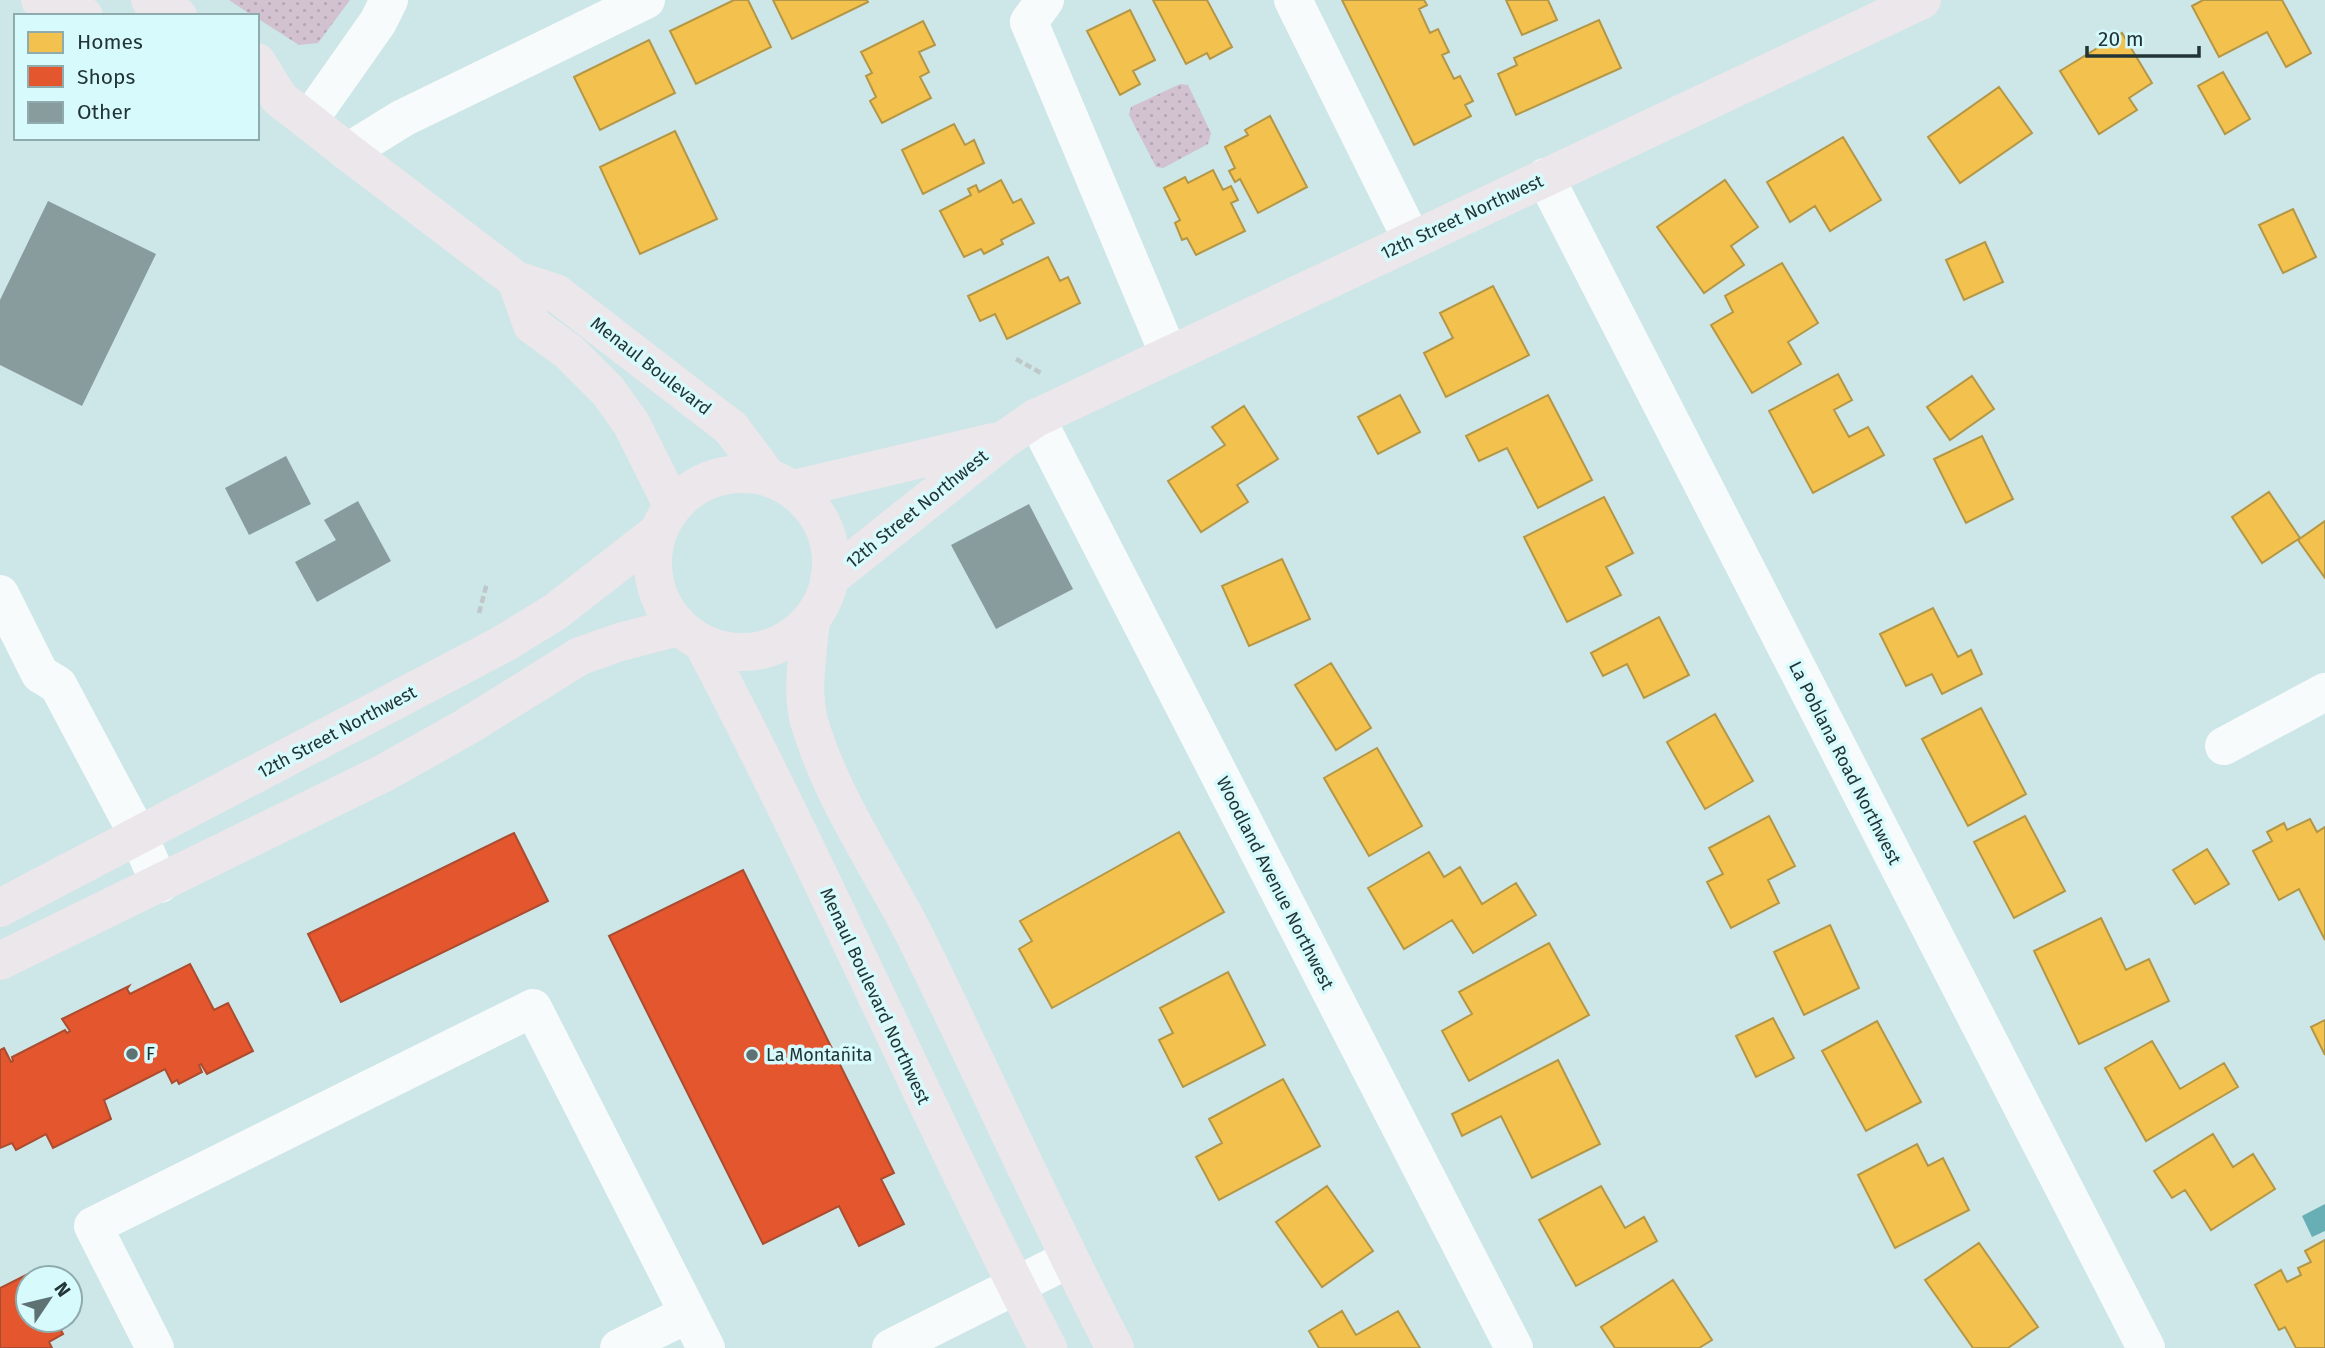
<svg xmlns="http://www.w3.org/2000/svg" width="2325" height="1348" viewBox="0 0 2325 1348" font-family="'Fira Sans',sans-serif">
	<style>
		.green { fill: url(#green-dots) }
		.water { fill: #67afb4 }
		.homes { fill: #f2c14e; stroke: #b49746; stroke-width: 2 }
		.shops { fill: #e4572e; stroke: #aa4c30; stroke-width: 2 }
		.building { fill: #889c9d }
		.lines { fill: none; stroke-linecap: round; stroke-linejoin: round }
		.path { stroke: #bfc8c8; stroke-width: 4.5; stroke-dasharray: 7 3.5; stroke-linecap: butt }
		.minor { stroke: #f8fbfc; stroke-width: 38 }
		.major { stroke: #ece7eb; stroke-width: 38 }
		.poi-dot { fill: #5e7274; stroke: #d7fbfd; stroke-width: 2.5 }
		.labels { text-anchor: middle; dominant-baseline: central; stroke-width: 7; stroke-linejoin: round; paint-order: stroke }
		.street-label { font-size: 18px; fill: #223435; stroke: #d7fbfd }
		.poi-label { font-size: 18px; fill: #223435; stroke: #d7fbfd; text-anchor: start }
	</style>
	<defs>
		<pattern id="green-dots" width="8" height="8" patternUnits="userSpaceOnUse" patternTransform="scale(1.75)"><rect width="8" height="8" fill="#d2c1cf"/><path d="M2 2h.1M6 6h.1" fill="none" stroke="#b4a6b2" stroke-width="1.8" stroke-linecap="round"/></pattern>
	</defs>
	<rect width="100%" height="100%" fill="#cde6e8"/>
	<path class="green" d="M229,0H350L318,43L299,45L257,18V16H253Z
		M1180,84L1188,85L1211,133L1208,144L1163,168L1156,167L1129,115L1131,107Z"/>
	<path class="water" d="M2325,1204V1231L2312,1237L2302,1216Z"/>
	<path class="homes" d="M734,0H748L771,47L696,84L670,31Z
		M773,0H867L868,2L792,39Z
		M1153,0H1207L1232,47L1210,59L1207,53L1186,64Z
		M1342,0H1424L1427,5L1419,9L1430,33L1438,29L1449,52L1442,55L1454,79L1460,76L1473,101L1465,105L1471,116L1414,145Z
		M1506,0H1548L1557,20L1522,35Z
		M2203,0H2282L2311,53L2286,67L2267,32L2219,57L2192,6Z
		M1130,10L1155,60L1133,71L1140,84L1120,95L1087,31Z
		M1599,20L1621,68L1516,115L1498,74L1517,65L1514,58Z
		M923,21L935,45L919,52L929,72L920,77L931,98L882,123L870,101L876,97L866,76L872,73L861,52Z
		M2122,33L2152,83L2129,98L2137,110L2099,134L2060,71Z
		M649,40L675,93L600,130L574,77Z
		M2223,72L2250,119L2225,134L2198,86Z
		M1999,87L2032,133L1960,183L1928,137Z
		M1270,116L1307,187L1258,213L1240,179L1235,182L1229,171L1235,168L1225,147L1248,135L1245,130Z
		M954,124L965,145L974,140L984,163L923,194L902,150Z
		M675,131L717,219L640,254L600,167Z
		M1843,137L1881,200L1830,231L1815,206L1790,222L1767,182Z
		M1213,170L1223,190L1231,186L1238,200L1231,203L1245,231L1196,255L1187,238L1182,240L1175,223L1180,220L1164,188L1185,177L1188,183Z
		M1001,180L1013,203L1021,199L1034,223L1001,240L1003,244L984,254L981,249L964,257L940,211L971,195L968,189L976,185L979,192Z
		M1725,180L1758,227L1731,246L1744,265L1704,293L1657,227Z
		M2293,209L2316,257L2283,273L2259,225Z
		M1985,242L2003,282L1964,300L1946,260Z
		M1048,257L1060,281L1068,277L1080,303L1007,339L995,314L980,321L968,296Z
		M1782,263L1818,323L1788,342L1801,364L1752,393L1711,325L1733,312L1725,296Z
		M1493,286L1529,355L1446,397L1424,353L1453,338L1440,313Z
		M1838,374L1852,400L1834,410L1849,437L1868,427L1884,455L1813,493L1769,411Z
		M1972,376L1994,409L1950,440L1927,407Z
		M1400,395L1420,432L1378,454L1358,417Z
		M1548,395L1592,480L1538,508L1507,448L1479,461L1466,436Z
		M1244,406L1278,459L1237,485L1248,502L1201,532L1168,481L1225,445L1212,427Z
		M1982,436L2013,499L1966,523L1934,459Z
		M2269,492L2300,538L2262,563L2232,517Z
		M1604,497L1633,553L1606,567L1621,595L1567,622L1524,537Z
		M2325,521V578L2298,540Z
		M1282,559L1310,619L1249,646L1222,586Z
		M1933,608L1958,657L1971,650L1982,674L1942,694L1932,674L1906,686L1880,634Z
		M1659,617L1689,675L1644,698L1627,664L1603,676L1591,653Z
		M1331,663L1371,728L1336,750L1295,685Z
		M1981,708L2026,794L1968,826L1922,739Z
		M1715,714L1753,781L1705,809L1667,742Z
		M1377,748L1422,826L1369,856L1324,778Z
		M1769,816L1795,866L1768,880L1779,903L1731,928L1707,882L1723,874L1709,848Z
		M2025,816L2065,891L2014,918L1974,842Z
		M2310,819L2317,832L2325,827V940L2299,889L2279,900L2253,851L2272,841L2267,832L2284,823L2287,830Z
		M1179,832L1224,912L1052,1008L1019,949L1032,941L1020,921Z
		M2207,849L2229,884L2195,904L2173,870Z
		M1429,852L1444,877L1460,867L1482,904L1516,883L1536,915L1473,953L1452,920L1404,949L1368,888Z
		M2101,918L2126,970L2149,959L2169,1001L2079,1044L2034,951Z
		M1830,925L1859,988L1804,1015L1774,952Z
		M1549,943L1589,1015L1469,1081L1442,1031L1472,1014L1459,992Z
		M1228,972L1265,1045L1183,1087L1159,1040L1173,1033L1160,1008Z
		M1773,1018L1794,1058L1756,1077L1736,1036Z
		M2325,1020V1055L2311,1027Z
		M1877,1021L1921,1102L1866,1131L1822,1051Z
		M2152,1041L2180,1089L2224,1063L2238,1087L2146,1141L2105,1068Z
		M1558,1060L1600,1144L1532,1178L1501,1116L1462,1136L1452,1114Z
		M1283,1079L1320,1146L1219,1200L1196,1157L1222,1143L1209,1119Z
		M2213,1134L2233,1167L2253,1154L2275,1189L2211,1230L2185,1190L2172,1198L2154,1171Z
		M1917,1144L1928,1166L1943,1158L1969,1210L1895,1248L1858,1175Z
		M1327,1186L1373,1251L1322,1287L1276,1222Z
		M1601,1186L1625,1228L1644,1217L1657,1241L1576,1286L1539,1220Z
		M2325,1240V1348H2296L2285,1327L2279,1330L2255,1285L2281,1270L2287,1282L2301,1275L2298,1268L2311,1262L2305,1251Z
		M1979,1243L2038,1327L2008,1348H1973L1925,1280Z
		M1673,1280L1712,1340L1699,1348H1615L1601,1327Z
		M1342,1311L1356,1335L1398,1311L1420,1348H1319L1309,1331Z"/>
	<path class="shops" d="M514,833L548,901L341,1002L308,934Z
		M743,870L894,1173L881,1179L904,1224L859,1246L839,1206L763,1244L609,936Z
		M190,964L214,1010L228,1003L253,1051L207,1074L201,1064L199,1065L202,1072L179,1084L177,1080L172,1083L165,1069L104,1100L111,1119L53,1148L46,1134L16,1150L12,1143L0,1148V1050L4,1048L11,1062L13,1061L12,1057L65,1030L67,1033L70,1031L62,1019L129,986L127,989L130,994Z
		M34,1271L37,1278H28V1320H60L64,1328L61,1330L63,1334L49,1342L52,1348H0V1288Z"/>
	<path class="building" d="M48,201L156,254L82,406L0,365V300Z
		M286,456L311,504L249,535L225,488Z
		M358,501L391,561L317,602L295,562L336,540L324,520Z
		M1029,504L1073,589L996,629L951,545Z"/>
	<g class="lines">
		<path class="path" d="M1016,359L1041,373
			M479,613L487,583"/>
		<path class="minor" d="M1045,0L1029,22L1169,355
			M1293,0L1412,240
			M309,120L378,22L389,0
			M348,152L403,118L646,0
			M1545,177L2146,1348
			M1036,418L1514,1348
			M0,594L40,674L58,685L139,837L160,884
			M2224,746L2325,692
			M155,1348L93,1226L533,1008L706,1348
			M619,1348L688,1314
			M891,1348L1069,1259"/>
		<path class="major" d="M40,0L84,16
			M150,0L178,16
			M257,62L279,98L348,152L516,280L556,293L731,428L767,476
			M516,280L532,325L569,352L608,391L631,423L672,505
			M653 563a89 89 0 1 1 178 0a89 89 0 1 1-178 0Z
			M794,489L993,442
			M829,579L1005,439L1036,418L1922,0
			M811,621C808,651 801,692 809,721C831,797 878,864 914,934C982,1071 1044,1212 1115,1348
			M703,644C825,875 928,1116 1048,1348
			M0,908L503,644L555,612L658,532
			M0,961L384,773L466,727L580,656L620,642L678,627"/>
	</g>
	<g class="poi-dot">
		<circle cx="132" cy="1054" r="7"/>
		<circle cx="752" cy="1055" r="7"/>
	</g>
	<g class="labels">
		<g class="street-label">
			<text transform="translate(1462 217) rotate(-25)">12th Street Northwest</text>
			<text transform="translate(651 366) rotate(38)">Menaul Boulevard</text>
			<text transform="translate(917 509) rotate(-39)">12th Street Northwest</text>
			<text transform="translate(337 732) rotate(-28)">12th Street Northwest</text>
			<text transform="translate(1845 763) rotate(63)">La Poblana Road Northwest</text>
			<text transform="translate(1275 883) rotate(63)">Woodland Avenue Northwest</text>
			<text transform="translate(875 996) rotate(65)">Menaul Boulevard Northwest</text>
		</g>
		<g class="poi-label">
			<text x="146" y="1054">F</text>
			<text x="766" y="1055">La Montañita</text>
		</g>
	</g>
	<rect x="14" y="14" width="245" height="126" fill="#d7fbfd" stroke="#8fabad" stroke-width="2"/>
	<rect x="28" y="32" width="35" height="21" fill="#f2c14e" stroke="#8fabad" stroke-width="2"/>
	<text x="77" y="49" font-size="21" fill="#223435">Homes</text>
	<rect x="28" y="66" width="35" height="21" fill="#e4572e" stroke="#8fabad" stroke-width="2"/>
	<text x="77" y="84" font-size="21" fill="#223435">Shops</text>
	<rect x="28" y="102" width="35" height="21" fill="#889c9d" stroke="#8fabad" stroke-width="2"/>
	<text x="77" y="119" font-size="21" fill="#223435">Other</text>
	<g transform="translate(49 1299) rotate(55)"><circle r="33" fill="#d7fbfd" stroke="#8fabad" stroke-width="2"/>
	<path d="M0-5L12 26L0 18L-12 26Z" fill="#5e7274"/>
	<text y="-10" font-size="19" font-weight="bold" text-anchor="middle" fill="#223435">N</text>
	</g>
	<path d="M2087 46v10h112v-10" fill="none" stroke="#223435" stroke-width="3.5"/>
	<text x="2098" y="46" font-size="21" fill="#223435" stroke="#d7fbfd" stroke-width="5" paint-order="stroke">20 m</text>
</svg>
